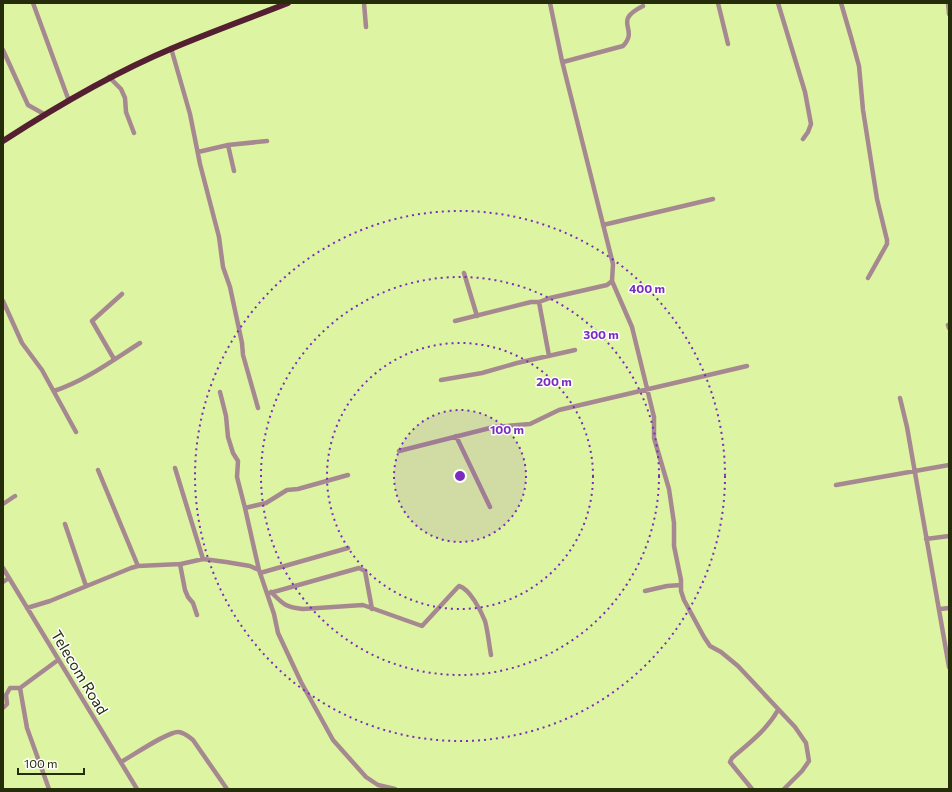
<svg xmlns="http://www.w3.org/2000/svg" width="952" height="792" viewBox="0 0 952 792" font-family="Commissioner,sans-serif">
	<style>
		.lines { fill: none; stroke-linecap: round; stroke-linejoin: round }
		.minor { stroke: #a68990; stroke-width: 4.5 }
		.highway { stroke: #542031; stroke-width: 6 }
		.ring { fill: none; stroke: #7b2cbf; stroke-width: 2; stroke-dasharray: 2 4 }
		.labels { text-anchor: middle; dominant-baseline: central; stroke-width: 3; stroke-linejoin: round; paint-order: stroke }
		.street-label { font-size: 15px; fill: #242c0a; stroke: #fff }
		.centre { fill: #7b2cbf; stroke: #fff; stroke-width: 2 }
		.ring-label { font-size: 12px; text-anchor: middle; font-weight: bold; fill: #7b2cbf; stroke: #fff; stroke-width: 3; stroke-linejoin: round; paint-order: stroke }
	</style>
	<rect width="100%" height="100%" fill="#ddf5a2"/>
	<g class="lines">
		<path class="minor" d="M33,3L69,101
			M364,3L366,27
			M550,3L562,61L613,264L612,281L632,327L654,417V438L669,489L674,523V546L681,580V591L684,600L704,637L710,646L721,652L738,666L795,727L806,743L809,761L802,771L784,789
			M718,3L728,44
			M778,3L805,92L811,124L808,132L803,139
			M841,3L851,37L859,66L863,110L877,199L887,240V244L868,278
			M948,3L949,14
			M171,48L190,114L200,164L219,237L223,267L230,287L242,343L243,355L258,408
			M3,50L28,105L44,114
			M563,62L623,46C640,28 611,22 643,6
			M109,77L121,89L125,98L126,112L134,133
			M228,145L234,171
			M198,152L228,145L267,141
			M603,225L713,199
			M464,273L477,316
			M3,301L22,343L42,370L76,432
			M455,321L531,302H539
			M948,325L949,328
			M549,356L539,302L550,298L607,285L612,281
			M114,359L92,321L122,294
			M441,380L482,373L517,363L575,350
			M54,391C85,381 113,360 140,343
			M220,392L226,416L228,437L233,453L238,461L237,477L245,508
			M900,398L907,427L949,667
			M456,436L490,507
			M399,451L494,427L530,424L559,410L747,366
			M175,468L203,559
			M98,470L138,566
			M836,485L949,465
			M3,504L15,496
			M65,524L86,586
			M926,539L949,536
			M180,564L185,590L188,597L193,603L197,615
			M3,568L137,789
			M259,570L245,508L266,503L287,490L298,489L348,475
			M260,573L348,548
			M3,582L9,578
			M645,591L667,586L681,585
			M271,592C283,604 285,607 303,609L363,605L422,626L457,588L459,586C470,589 481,611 485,621C488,632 489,644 491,655
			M270,593L359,568L365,571L372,609
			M27,608L50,601L131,568L138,566L181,564L203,559L226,562L250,566L259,570L274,614L278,633L301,682L333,740L366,777L378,785L395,789
			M940,609L949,608
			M3,708L7,704L6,695L10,688H20
			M121,762C132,756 170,730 179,732C185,733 189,737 193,740L227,789
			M49,789L27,728L20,688L58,660
			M752,789L730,762L732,758C748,744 767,730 778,710"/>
		<path class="highway" d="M3,141C57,106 113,73 173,48C211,32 250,18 288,3"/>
	</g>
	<circle cx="460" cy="476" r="66" fill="#7b2cbf" fill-opacity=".12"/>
	<g class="ring">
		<circle cx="460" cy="476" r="66"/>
		<circle cx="460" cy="476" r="133"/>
		<circle cx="460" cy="476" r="199"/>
		<circle cx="460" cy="476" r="265"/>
	</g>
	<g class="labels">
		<g class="street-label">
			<text transform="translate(80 672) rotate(59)">Telecom Road</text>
		</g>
	</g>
	<circle cx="460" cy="476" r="6" class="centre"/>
	<g class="ring-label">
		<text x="647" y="293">400 m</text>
		<text x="601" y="339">300 m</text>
		<text x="554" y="386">200 m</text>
		<text x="507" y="434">100 m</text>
	</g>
	<rect width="952" height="792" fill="none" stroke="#242c0a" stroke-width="8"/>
	<path d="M18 768v6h66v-6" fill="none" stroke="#242c0a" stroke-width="2"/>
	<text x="24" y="768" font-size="12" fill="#242c0a" stroke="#ffffff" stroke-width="3" paint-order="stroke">100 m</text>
</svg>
